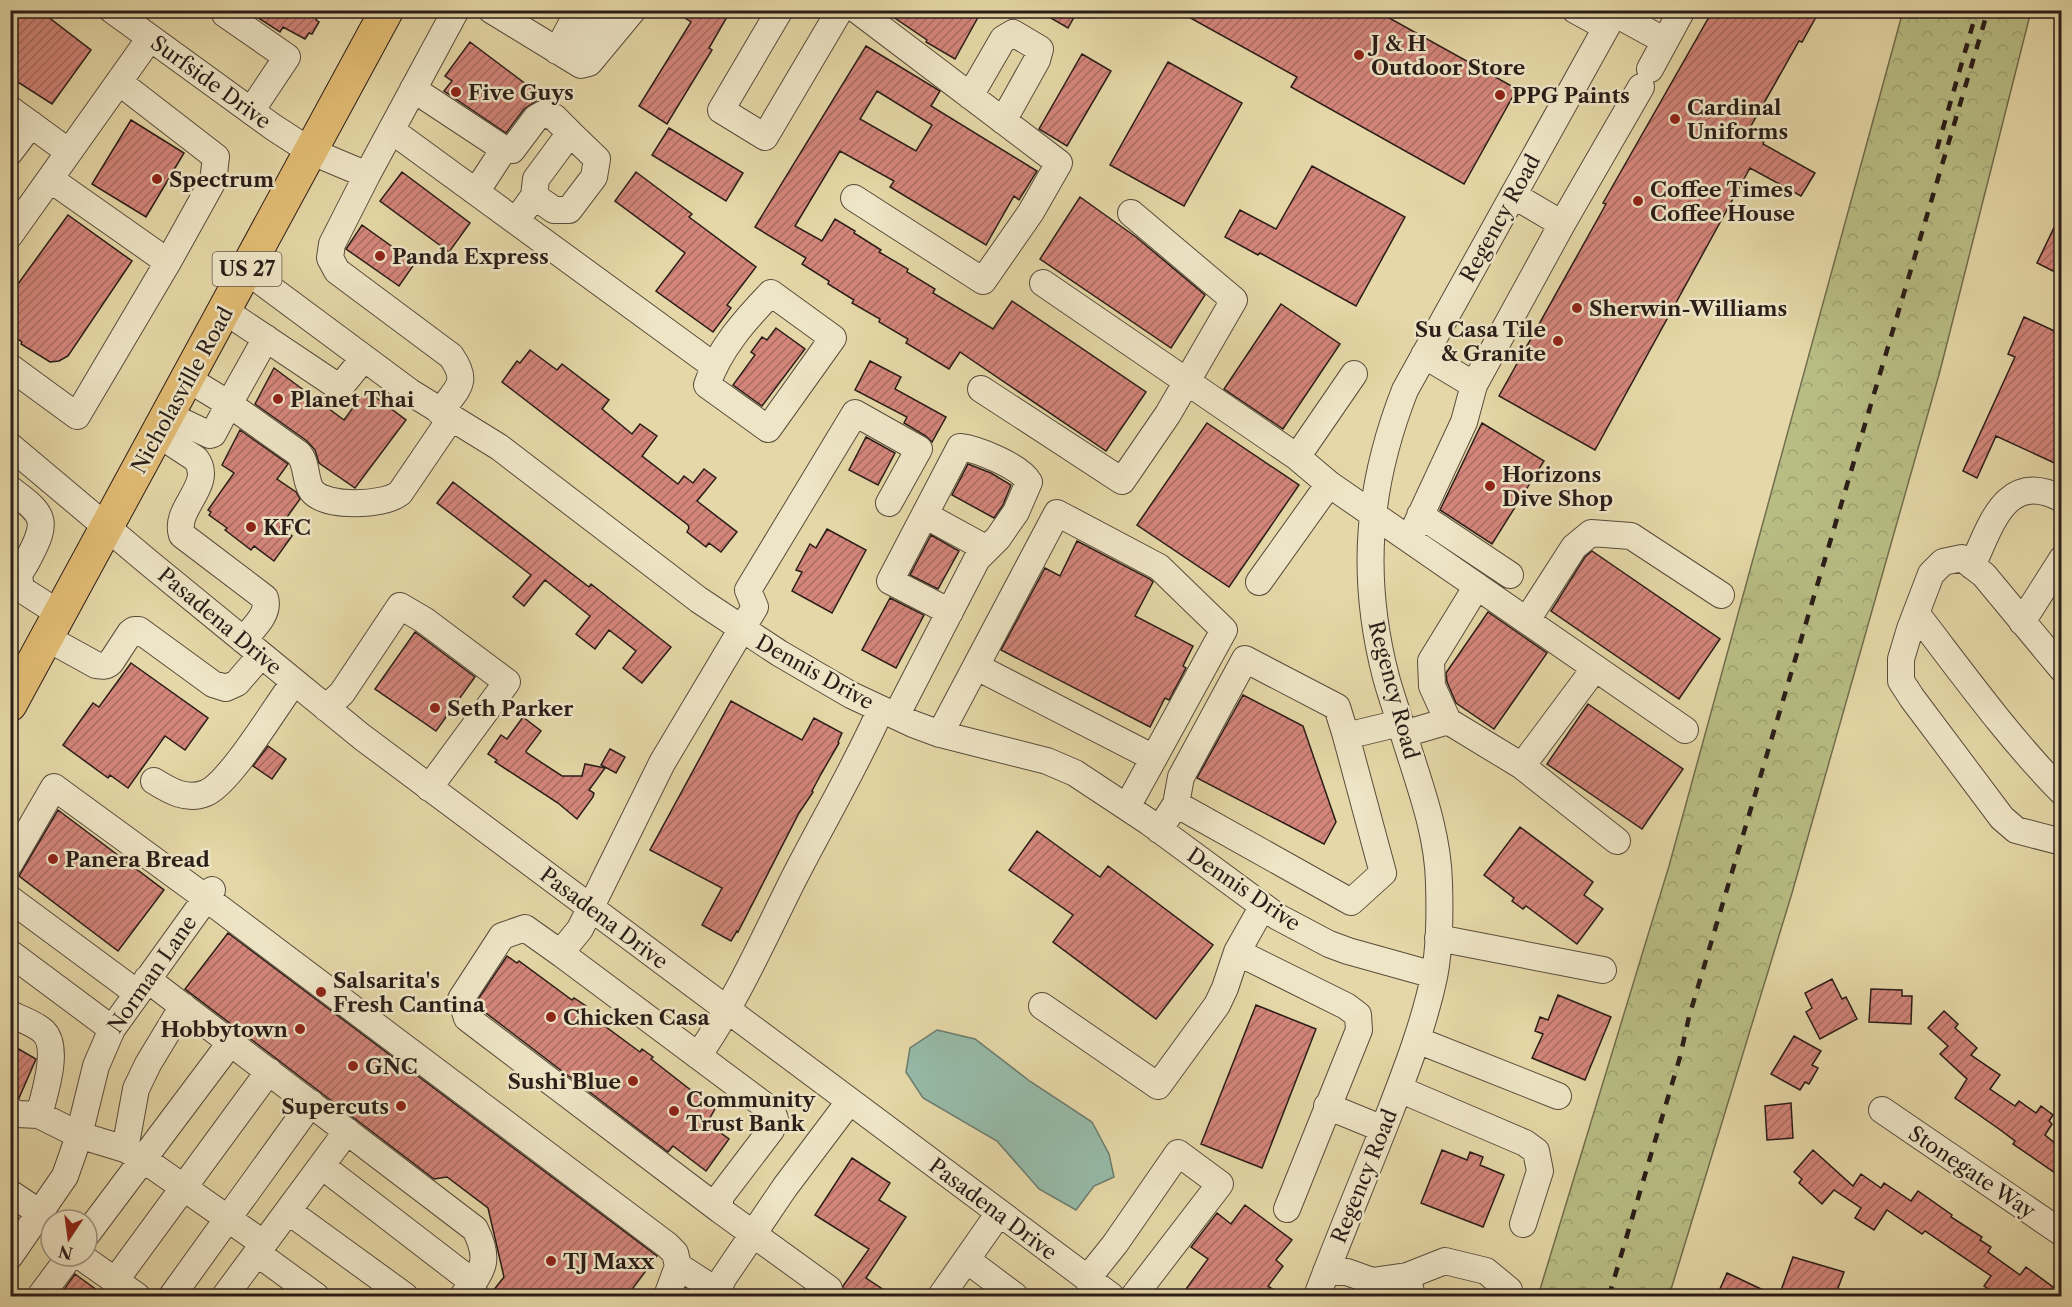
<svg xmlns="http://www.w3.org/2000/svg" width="2072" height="1307" viewBox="0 0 2072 1307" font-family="'Libre Caslon Text',serif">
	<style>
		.forest { fill: url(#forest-crowns); stroke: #716d4e; stroke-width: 1.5 }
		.water { fill: #96baa8; stroke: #6b7b6e; stroke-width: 1.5 }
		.building { fill: url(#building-hatch); stroke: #2a1d18; stroke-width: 1.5; fill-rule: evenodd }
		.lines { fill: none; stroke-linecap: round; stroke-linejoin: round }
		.minor-casing { stroke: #594c3c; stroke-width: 28 }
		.major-casing { stroke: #2a1d18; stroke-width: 35 }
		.minor { stroke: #eee5c6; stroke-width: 26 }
		.major { stroke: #e2bc74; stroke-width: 33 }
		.rail { stroke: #2a1d18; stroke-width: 4.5; stroke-dasharray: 10 10; stroke-linecap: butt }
		.poi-dot { fill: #8f2418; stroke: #eee5c6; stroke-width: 2 }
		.labels { text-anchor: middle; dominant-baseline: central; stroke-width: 5; stroke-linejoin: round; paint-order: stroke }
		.shield { fill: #eee5c6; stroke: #65594c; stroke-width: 1.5 }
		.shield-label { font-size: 20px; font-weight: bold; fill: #2a1d18 }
		.poi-label { font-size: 21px; font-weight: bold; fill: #2a1d18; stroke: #eee5c6; text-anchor: start }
		.street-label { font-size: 21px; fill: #2a1d18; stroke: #eee5c6 }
	</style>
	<defs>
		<pattern id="forest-crowns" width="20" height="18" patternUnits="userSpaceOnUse" patternTransform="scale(1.5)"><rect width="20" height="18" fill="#b8bd84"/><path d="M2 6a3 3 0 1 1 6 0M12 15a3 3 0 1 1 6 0" fill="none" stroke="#9ea271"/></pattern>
		<pattern id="building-hatch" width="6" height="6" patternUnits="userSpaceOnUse" patternTransform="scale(1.5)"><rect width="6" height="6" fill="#d3857a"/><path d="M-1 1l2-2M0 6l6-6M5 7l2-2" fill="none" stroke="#ab6c63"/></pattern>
	</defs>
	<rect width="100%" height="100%" fill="#e5d7a7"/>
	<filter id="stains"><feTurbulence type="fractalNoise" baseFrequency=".00333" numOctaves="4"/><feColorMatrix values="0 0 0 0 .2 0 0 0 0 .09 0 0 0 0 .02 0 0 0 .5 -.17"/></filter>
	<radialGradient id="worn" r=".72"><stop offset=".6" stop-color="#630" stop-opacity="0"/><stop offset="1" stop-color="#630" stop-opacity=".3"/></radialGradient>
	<path class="forest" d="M1903,11H2031L1940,371L1792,893L1669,1296H1538L1669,866Z"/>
	<path class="water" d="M937,1030L975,1039L1031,1082L1092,1122L1109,1154L1114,1177L1094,1186L1076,1210L1039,1189L997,1141L923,1098L906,1072L910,1048Z"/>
	<path class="building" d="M10,10H39L91,50L52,104L10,77Z
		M246,10H321L316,20L319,22L312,34L309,33L305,39L283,27L280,32Z
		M673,10H731L709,48L712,50L667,124L639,106L691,22Z
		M883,10H982L955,59L926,42L927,40Z
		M1037,10H1078L1068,28Z
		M1176,10H1375L1517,89L1464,184L1291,87L1297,77Z
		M1713,10H1820L1802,42L1799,41L1747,133L1764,142L1763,144L1815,173L1801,196L1750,168L1595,450L1499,396L1606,204L1603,203Z
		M470,42L535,91L536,101L524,109L506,133L444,91L452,81L445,76Z
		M866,46L940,91L931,106L1037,171L1019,200L1014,196L986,245L890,187L894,181L840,151L795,226L822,241L835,219L855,231L854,233L881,250L879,252L908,269L907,272L935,289L933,293L993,329L1012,301L1146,392L1106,451L960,352L949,369L906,343L908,339L879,322L880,319L852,303L854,300L828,284L829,281L802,264L806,258L755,227ZM877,91L932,125L916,151L860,119Z
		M1082,54L1111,71L1067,146L1039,129Z
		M1168,62L1242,103L1184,206L1110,165Z
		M131,120L184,153L146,217L92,184Z
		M669,128L743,173L726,201L652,155Z
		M1312,166L1405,217L1356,306L1260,253L1258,255L1225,237L1240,210L1276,229Z
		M402,172L470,223L449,252L380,201Z
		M636,172L692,214L689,217L756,267L727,305L731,308L713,332L656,291L685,253L615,201Z
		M1080,197L1136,237L1205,295L1171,348L1040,259Z
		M2061,213V275L2037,263Z
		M68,215L132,261L68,356L59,361L50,362L21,344L22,342L10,334V295Z
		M362,225L415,263L399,286L346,249Z
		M1281,304L1340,344L1283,429L1224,389Z
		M2024,317L2061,334V466L1996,436L1977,478L1963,471L2015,357L2008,354Z
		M776,328L805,349L762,406L733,385L755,355L751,352L762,337L767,340Z
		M530,350L557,370L562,364L609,400L602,409L632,434L640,424L657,436L642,456L678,484L684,476L693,483L704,469L716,478L697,501L737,532L721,552L709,543L706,547L687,532L689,528L688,525L502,382L517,361L520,363Z
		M870,361L901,377L895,389L946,417L932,442L926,436L904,423L907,417L855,390Z
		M274,368L344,420L366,390L406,420L355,488L319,463L315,450L307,441L255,404Z
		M1207,423L1299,485L1229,587L1137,525Z
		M1482,423L1544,461L1492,544L1440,510Z
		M240,430L288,464L277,479L296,492L300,499L280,527L292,536L274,561L254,546L251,550L225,530L227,528L209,515L211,512L208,510L234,473L222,465Z
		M866,437L895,453L878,485L849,470Z
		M968,464L991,473L1011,485L1003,505L994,518L952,495Z
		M453,482L589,587L591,584L671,647L642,683L623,668L636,651L609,630L595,649L576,634L590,616L545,580L524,606L513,597L531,575L437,503Z
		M827,529L866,550L832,613L792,591L802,572L796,570L810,544L816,548Z
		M931,535L959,551L938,589L910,575Z
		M1077,541L1150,579L1153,582L1135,616L1193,646L1183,666L1186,668L1169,700L1165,698L1150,727L1001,650L1045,568L1060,576Z
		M1592,551L1720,639L1679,699L1551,611L1585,557Z
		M890,598L924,615L896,668L862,650Z
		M1488,612L1547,653L1494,729L1456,703L1447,682L1446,673Z
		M415,632L475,677L436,731L375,689Z
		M131,663L208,718L185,750L165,736L128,788L110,775L108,778L63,745L93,703L99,707Z
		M1243,695L1303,726L1336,822L1324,844L1197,778Z
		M731,701L802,740L814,718L842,733L838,742L839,743L821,774L812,791L813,792L799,813L738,932L737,931L731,941L702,925L722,888L650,850Z
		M1588,704L1683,769L1642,829L1547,764Z
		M523,717L541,731L526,751L527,753L562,776H582L585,764L605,768L589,790L594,793L593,797L577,819L558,803L495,762L497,760L488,754L501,735L507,739Z
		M268,746L286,759L272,779L253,766Z
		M610,749L625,757L616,773L601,765Z
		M58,810L164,890L118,951L19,876Z
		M1520,827L1593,882L1584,895L1603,909L1577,944L1526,906L1523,909L1512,901L1514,898L1484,875Z
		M1037,831L1100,877L1108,866L1213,945L1156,1019L1053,942L1073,915L1009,870Z
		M228,933L657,1256L627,1296H489L504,1277L488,1208L447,1177L434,1179L185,989Z
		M507,956L517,963L519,961L572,1000L574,998L586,1006L583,1010L640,1052L642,1049L653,1057L651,1059L715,1109L707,1123L729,1139L706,1171L673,1146L668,1152L482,1010L477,1001Z
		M1832,979L1842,999L1846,997L1857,1019L1820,1039L1806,1012L1812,1008L1805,993Z
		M1871,989L1902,990V996H1912L1911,1024L1869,1022Z
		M1558,995L1611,1017L1585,1080L1532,1058L1543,1034L1535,1031L1540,1017L1548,1020Z
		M1256,1005L1316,1029L1262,1168L1201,1144Z
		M1944,1011L1958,1024L1955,1028L1977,1048L1971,1055L2000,1075L1990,1089L2015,1106L2019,1101L2036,1113L2041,1106L2053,1115L2049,1121L2052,1124L2045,1135L2061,1148V1177L2013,1144L2015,1141L1999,1129L1955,1098L1967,1079L1940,1054L1948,1046L1928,1028Z
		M1794,1036L1821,1051L1812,1065L1818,1068L1809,1084L1805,1082L1800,1090L1771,1074Z
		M10,1044L36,1059L19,1098L10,1095Z
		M1791,1103L1793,1138L1767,1140L1765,1106Z
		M1442,1150L1467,1160L1470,1152L1483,1157L1480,1165L1504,1175L1483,1227L1421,1203Z
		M1813,1150L1853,1186L1861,1174L1881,1188L1884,1183L1911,1201L1918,1191L1952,1215L1951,1217L1982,1237L1980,1240L1991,1247L1988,1252L2020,1275L2026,1267L2061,1293V1296H1999L1984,1286L1991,1276L1925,1231L1922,1234L1887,1210L1874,1230L1855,1218L1861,1208L1834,1190L1822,1204L1799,1183L1802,1179L1794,1172Z
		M852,1158L890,1183L879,1200L906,1217L866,1278L893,1296H842L843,1286L869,1249L815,1215Z
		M1245,1205L1292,1240L1276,1260L1283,1266L1268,1286L1283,1296H1195L1186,1289L1208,1259L1191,1247L1217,1213L1231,1224Z
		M1793,1257L1844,1272L1835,1296H1779Z
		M1727,1273L1776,1296H1718L1722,1290L1720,1289Z
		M75,1274L105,1296H70L63,1291Z"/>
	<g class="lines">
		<defs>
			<path id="minor" d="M112,10L273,127L310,151L367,175
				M227,10L225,14L287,57L251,111
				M491,10L581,65L589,63L633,10
				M780,10L721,110L765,137L840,10
				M1575,10L1606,27
				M1614,13L1665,41
				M578,49C594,37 595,20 614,10
				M557,51L579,10
				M1650,69L1682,10
				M119,82L216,157L213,181L168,262
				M413,89L504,149L476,192
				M970,96L1003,39L1013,33L1040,49L1037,60L1003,121
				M10,109L69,152
				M391,130L714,366
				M504,149L512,150L536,118L543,114L554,117L570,133
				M10,152L31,124
				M1513,195L1562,224
				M854,198L983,281L1031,212L1059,163L857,10
				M516,221L534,196L554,210H569L594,177L597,159L570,133L536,179L534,196
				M10,235L150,38
				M247,271L410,392L499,447L699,600L779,653L851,695L913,724L940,734L1047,761L1075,773L1149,822L1278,917L1329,944L1348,951L1434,975
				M1043,283L1297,457L1329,484L1685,730
				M771,293L833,338L768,429L707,385C719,349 745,320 771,293Z
				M225,311L337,386H341L364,358
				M266,338L229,404L298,453C308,463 304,480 312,491C326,508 384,506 400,493L451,418
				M1424,355L1474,385
				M10,367L77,416L168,262L50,179
				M981,389L1122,481L1168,414L1234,300L1131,213
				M440,412C457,388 470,383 451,356L337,271L330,258L332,244L367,175L456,10
				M168,415L210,435L213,434L229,404L188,379
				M158,434L196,459C215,485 173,508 182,535L265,598C270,614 253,628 243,640
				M10,446L148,562L362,737L1111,1296
				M1297,457L1354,374
				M10,489C45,515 49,520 28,559C26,564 21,570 19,575C19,579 21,585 21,589L60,614
				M925,515L987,549
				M1420,515L1510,575
				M1410,538L1464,422L1474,385L1562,224L1641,87
				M1972,566C1991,526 2005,469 2062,499
				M1259,582L1329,484
				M1916,613C1963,674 2008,737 2062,792
				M1527,620L1574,547L1591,533L1631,536L1721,595
				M2022,622L2062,559
				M47,638L96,665C102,666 106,667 111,662L130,633L134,630H139L213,684L226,688L237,683L261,655
				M977,667L1154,758
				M2062,669L1984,575L1962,558L1943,562L1931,574L1910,629L1901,659V681L1912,698L2002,818L2016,830L2062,842
				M326,708L342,693L400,606L424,620L507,682L429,788
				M896,716L977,559L998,538L1016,512L1029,482C1020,466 977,449 960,447L890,581L950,612
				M1448,721L1432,686L1431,661L1477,586
				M940,734L1057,513L1159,567L1224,630L1127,807
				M1404,734L1448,721L1522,766L1595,668
				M1346,736L1400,723
				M1522,766L1617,841
				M154,781C170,791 187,801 206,793C230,783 276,706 294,682
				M1159,830L1176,804L1351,902L1383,873L1346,736L1337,707L1245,659L1181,777L1176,804
				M10,863L54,787L206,898L667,1245L675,1253L678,1266L717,1291
				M10,899L137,993
				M1438,938L1603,970
				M1237,952L1346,1006L1358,1015L1359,1030L1287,1209
				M10,953L112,1029
				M563,955L525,928L502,936L461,999L467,1018L720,1210
				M147,979L475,1229C491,1261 483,1270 463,1296
				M183,1006L148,1064L136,1089L125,1149L143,1159L264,1244
				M1042,1006L1158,1086L1217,1005L1225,988L1237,952L1263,906
				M10,1014C21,1019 36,1024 44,1032C60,1049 44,1095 39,1115
				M1417,1040L1558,1096
				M698,1056C736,1001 763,940 793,880C822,823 855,768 881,709
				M1399,1089L1525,1143L1536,1151L1540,1171L1523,1224
				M1327,1106L1383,1129
				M10,1110L17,1114L39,1115L79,1135L125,1149
				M1882,1110L2062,1233
				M322,1166L474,1283
				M10,1193L40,1213
				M288,1211L405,1296
				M87,1234L231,1042
				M257,1253L316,1296
				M10,1256L65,1176L78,1139L96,1066L112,1029L212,890
				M80,1256L137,1296
				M967,1260L1015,1296
				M1326,1272H1347L1372,1281L1407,1276L1445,1261L1486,1271L1509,1290L1510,1296
				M1407,1276L1412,1296
				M1087,1279L1115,1244L1178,1153L1220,1184L1134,1296
				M115,1281L269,1071
				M829,1289L720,1210V1197L771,1130L775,1119L772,1111L563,955L567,945L580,929L662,763L755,607L748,590L855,413L919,449L889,503
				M42,1296L41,1295L70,1256
				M172,1296L311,1103
				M225,1296L347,1131
				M667,1296L678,1266
				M714,1296L724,1277L785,1187L849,1102
				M941,1296L999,1213
				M1317,1296C1340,1234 1366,1174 1390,1112C1407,1068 1424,1024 1434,977C1440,947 1440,914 1439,883C1438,831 1418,781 1403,732C1398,714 1391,696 1386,677C1360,577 1367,487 1405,390L1616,10"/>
			<path id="major" d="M10,705L387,10"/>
		</defs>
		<use href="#minor" class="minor-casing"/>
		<use href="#major" class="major-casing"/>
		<use href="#minor" class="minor"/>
		<use href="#major" class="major"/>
		<path class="rail" d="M1937,149L1977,10
			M1609,1296L1680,1057L1689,1017L1988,10"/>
	</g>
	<g class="poi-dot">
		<circle cx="1359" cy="55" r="6"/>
		<circle cx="456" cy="92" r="6"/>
		<circle cx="1500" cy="95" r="6"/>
		<circle cx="1675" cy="119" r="6"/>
		<circle cx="157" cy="179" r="6"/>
		<circle cx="1638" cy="201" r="6"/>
		<circle cx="380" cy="256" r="6"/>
		<circle cx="1577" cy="308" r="6"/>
		<circle cx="1558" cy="341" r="6"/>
		<circle cx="278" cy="399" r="6"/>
		<circle cx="1490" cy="486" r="6"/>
		<circle cx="251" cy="527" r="6"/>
		<circle cx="435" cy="708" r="6"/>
		<circle cx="53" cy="859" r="6"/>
		<circle cx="321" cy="992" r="6"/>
		<circle cx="551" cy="1017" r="6"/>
		<circle cx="300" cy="1029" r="6"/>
		<circle cx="353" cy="1066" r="6"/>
		<circle cx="633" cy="1081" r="6"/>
		<circle cx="401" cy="1106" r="6"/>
		<circle cx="674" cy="1111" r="6"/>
		<circle cx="551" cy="1261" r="6"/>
	</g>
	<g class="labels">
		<rect class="shield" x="212.5" y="252" width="69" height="34" rx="4.5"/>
		<g class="shield-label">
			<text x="247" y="269">US 27</text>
		</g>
		<g class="poi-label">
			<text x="1371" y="43">J &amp; H<tspan x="1371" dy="24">Outdoor Store</tspan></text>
			<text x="468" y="92">Five Guys</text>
			<text x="1512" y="95">PPG Paints</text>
			<text x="1687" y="107">Cardinal<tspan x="1687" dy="24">Uniforms</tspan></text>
			<text x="169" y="179">Spectrum</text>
			<text x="1650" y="189">Coffee Times<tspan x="1650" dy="24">Coffee House</tspan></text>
			<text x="392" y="256">Panda Express</text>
			<text x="1589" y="308">Sherwin-Williams</text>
			<text x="1546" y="329" text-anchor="end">Su Casa Tile<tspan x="1546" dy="24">&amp; Granite</tspan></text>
			<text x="290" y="399">Planet Thai</text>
			<text x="1502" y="474">Horizons<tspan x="1502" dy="24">Dive Shop</tspan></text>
			<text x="263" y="527">KFC</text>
			<text x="447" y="708">Seth Parker</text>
			<text x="65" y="859">Panera Bread</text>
			<text x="333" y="980">Salsarita's<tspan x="333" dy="24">Fresh Cantina</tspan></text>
			<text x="563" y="1017">Chicken Casa</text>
			<text x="288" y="1029" text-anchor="end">Hobbytown</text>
			<text x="365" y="1066">GNC</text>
			<text x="621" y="1081" text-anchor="end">Sushi Blue</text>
			<text x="686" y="1099">Community<tspan x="686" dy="24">Trust Bank</tspan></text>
			<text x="389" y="1106" text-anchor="end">Supercuts</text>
			<text x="563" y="1261">TJ Maxx</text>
		</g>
		<g class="street-label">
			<text transform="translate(211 82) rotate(36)">Surfside Drive</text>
			<text transform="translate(1500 218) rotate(-61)">Regency Road</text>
			<text transform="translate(182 390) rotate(-61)">Nicholasville Road</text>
			<text transform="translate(220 621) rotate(40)">Pasadena Drive</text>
			<text transform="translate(815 672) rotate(29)">Dennis Drive</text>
			<text transform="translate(1394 690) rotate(75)">Regency Road</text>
			<text transform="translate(1244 889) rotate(34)">Dennis Drive</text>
			<text transform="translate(604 918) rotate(37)">Pasadena Drive</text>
			<text transform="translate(152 974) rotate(-55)">Norman Lane</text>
			<text transform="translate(1972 1172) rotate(34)">Stonegate Way</text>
			<text transform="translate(1364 1176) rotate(-68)">Regency Road</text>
			<text transform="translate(993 1209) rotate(37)">Pasadena Drive</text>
		</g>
	</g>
	<rect width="2072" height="1307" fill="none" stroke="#e5d7a7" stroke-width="36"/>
	<rect x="12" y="12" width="2048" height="1283" fill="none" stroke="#2a1d18" stroke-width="3"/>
	<rect x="18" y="18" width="2036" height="1271" fill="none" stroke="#2a1d18" stroke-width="1.5"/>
	<g transform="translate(69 1238) rotate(193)"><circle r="28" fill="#eee5c6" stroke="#a09580" stroke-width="1.5"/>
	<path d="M0-4.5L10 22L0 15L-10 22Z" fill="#8f2418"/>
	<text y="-9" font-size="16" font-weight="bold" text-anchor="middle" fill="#2a1d18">N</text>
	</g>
	<rect width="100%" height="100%" filter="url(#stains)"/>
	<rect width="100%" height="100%" fill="url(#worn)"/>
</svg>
